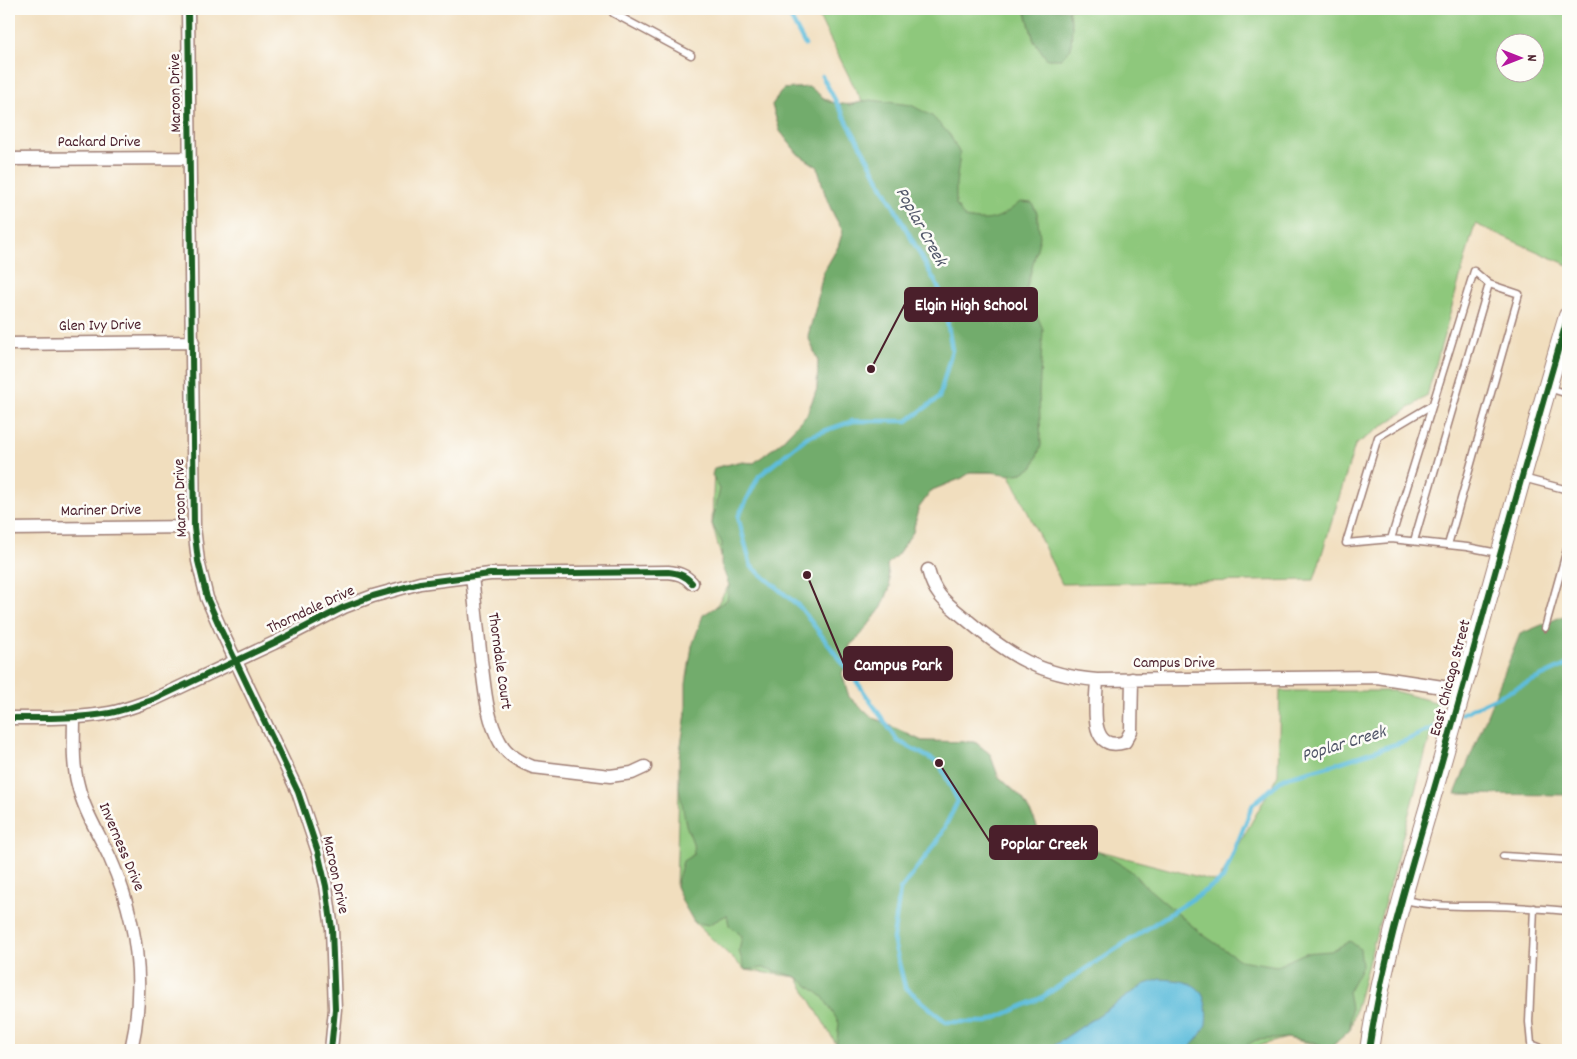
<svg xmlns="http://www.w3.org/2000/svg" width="1577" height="1059" viewBox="0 0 1577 1059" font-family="Dekko,sans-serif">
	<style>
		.green { fill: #8ec87c; stroke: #6c7454; fill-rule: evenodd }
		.forest { fill: #72ac6c; stroke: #5e664c }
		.water { fill: #5ebddc; stroke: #546e84 }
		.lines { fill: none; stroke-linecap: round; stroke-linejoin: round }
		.stream { stroke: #5ebddc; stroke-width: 4.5 }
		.lane-casing { stroke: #9e7e74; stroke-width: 9 }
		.street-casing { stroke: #9e7e74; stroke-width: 15 }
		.secondary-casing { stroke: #9e7e74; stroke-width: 20 }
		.lane { stroke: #fff; stroke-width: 6 }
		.street { stroke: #fff; stroke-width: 12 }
		.secondary { stroke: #fff; stroke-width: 18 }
		.cycleway-casing { stroke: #fdfcf7; stroke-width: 9 }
		.cycleway { stroke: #1b5e20; stroke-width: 6 }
		.labels { text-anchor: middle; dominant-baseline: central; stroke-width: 5; stroke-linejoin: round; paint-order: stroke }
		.street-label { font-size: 16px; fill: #4a1f2b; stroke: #fdfcf7 }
		.water-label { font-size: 18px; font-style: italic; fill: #515669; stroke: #fdfcf7 }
		.leader { fill: none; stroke: #4a1f2b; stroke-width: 2 }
		.callout-dot { fill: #4a1f2b; stroke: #fdfcf7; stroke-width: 2 }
		.callout { fill: #4a1f2b; stroke: #4a1f2b; stroke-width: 2 }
		.callout-label { font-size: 18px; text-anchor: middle; font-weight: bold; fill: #fff }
	</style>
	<rect width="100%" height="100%" fill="#fdfcf7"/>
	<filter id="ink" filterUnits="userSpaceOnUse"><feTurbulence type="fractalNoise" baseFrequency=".02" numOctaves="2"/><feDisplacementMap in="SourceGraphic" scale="10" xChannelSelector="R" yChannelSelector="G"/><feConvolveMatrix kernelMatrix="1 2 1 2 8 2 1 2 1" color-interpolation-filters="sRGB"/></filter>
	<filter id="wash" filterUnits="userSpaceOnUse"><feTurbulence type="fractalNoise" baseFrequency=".0096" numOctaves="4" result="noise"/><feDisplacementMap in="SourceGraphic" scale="20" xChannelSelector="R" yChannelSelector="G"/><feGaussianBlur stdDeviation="1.12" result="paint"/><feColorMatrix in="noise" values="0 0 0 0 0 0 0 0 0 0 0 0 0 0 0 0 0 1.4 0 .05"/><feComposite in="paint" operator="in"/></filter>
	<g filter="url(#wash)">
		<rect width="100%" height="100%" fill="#f1debe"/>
		<path class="green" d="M815,9H1025L1034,41L1048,59L1072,26L1068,9H1568V265L1475,224L1427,396L1355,445L1314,580L1062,584L1010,475L1022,473L971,472L962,478L932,490L918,509L913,532L897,555L887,565L890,587L882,607L860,636L850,645L842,674L849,697L870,716L922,741L975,742L990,754L998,776L1022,798L1034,819L1043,842L1067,850L1099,851L1218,882L1278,775L1280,691H1394L1439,703L1350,1030L1330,1048L1287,1038L1243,1050H836V1044L797,977L745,970L694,922L676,886L679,787L692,646L729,585L712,524L714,468L739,462L754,463L780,443L807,414L817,389L818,361L808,336L816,307L823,273L838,247L843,231C829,208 824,194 818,167L798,154L780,131L772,105L783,89L810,87C829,103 837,108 862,102ZM1504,42H1534V72H1504Z"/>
		<path class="forest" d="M1025,9H1068L1072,26L1071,49L1061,59H1047L1034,41Z
			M810,87L828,102L850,105L870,100L911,105L932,116L950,135L960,154L956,184V205L965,218C991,223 1000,219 1020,202L1032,203L1037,213L1040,237L1027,287L1032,305L1043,329L1039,393L1041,446L1033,467L1022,473L1010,475L991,472H971L962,478L932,490L918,509L913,532L897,555L887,565L890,587L882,607L860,636L850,645L842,674L849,697L870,716L922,741L975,742L990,754L998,776L1022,798L1034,819L1043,842L1067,850L1099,851L1131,871L1143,884L1202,934L1240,960L1277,966L1305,953L1331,951L1350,941L1360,949L1362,966L1348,992L1351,1008L1350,1030L1330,1048L1313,1042L1287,1038L1256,1040L1238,1050H836L839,1023L823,997L797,977L765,968L745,970L739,951L742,936L729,925L727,915L708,925L694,922L683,903L676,886L683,861L694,854L693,843L686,825L679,787V757L686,714V684L692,646L703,615L727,600L729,585L721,564L722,543L712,524L720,489L712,475L714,468L739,462L754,463L780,443L807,414L817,389L818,361L808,336L816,307L823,273L838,247L843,231C829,208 824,194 818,167L798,154L780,131L772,105L783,89Z
			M1568,614V795L1455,794L1520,634Z"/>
		<path class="water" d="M1161,979C1172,980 1187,980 1196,987C1206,994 1208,1012 1206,1024C1203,1033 1194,1043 1187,1050H1047L1145,984Z"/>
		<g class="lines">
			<path class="stream" d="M786,9L805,45
				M822,76L943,296L952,350L939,398L907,421H853L807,437L759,476L738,517L751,566L800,607L859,685L898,741L939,763L958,801L937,842L900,890L893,939L905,987L946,1022H987L1041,998L1223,879L1253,804L1284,778L1332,765L1405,741L1447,721
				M1461,714L1568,664"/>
		</g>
	</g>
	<g filter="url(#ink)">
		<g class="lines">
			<defs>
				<path id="lane" d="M613,13L691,55
					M1489,284L1474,271L1391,539L1467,547L1498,553
					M1548,388L1568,394
					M1523,478L1568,490
					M1391,539L1346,543L1378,437L1432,405
					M1414,541L1489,284L1519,294L1448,545
					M1545,628L1568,546
					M1503,856L1568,860
					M1404,900C1435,907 1457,906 1488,906C1515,906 1541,909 1568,911
					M1534,908L1529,1022L1531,1044L1544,1049L1568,1050"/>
				<path id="street" d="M188,9L194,527L198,561L207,598L222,632L298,792L318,852L326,886L332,929L335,1009L331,1050
					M9,159L190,158
					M9,344L193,342
					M9,529L194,527
					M928,570C935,597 947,603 967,620C1010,656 1040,675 1097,680L1377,677L1462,690
					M472,576C475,604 478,632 481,660C485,688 486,717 500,742C507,755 520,762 533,767L610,776L632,773L645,767
					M1097,680C1096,702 1087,754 1125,742L1131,731L1132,679
					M74,717C74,739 72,763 78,785C84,811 99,834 110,858C137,919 146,985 131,1050
					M9,718C42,718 77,719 110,713C126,710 140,704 155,699L274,643L344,607L373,596L420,583L490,574L668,572C678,573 685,575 692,583"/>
				<path id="secondary" d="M1369,1050C1384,947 1418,847 1446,747C1487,603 1526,459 1568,316"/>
			</defs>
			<use href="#lane" class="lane-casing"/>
			<use href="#street" class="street-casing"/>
			<use href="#secondary" class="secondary-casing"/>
			<use href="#lane" class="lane"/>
			<use href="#street" class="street"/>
			<use href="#secondary" class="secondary"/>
			<defs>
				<path id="cycleway" d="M188,9L194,527L198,561L207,598L222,632L298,792L318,852L326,886L332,929L335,1009L331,1050
					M9,718C42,718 77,719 110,713C126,710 140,704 155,699L274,643L344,607L373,596L420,583L490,574L668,572C678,573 685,575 692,583
					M1369,1050C1384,947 1418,847 1446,747C1487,603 1526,459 1568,316"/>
			</defs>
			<use href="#cycleway" class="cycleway-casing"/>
			<use href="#cycleway" class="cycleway"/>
		</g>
	</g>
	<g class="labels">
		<g class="street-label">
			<text transform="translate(176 93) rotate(-91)">Maroon Drive</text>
			<text x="99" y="142">Packard Drive</text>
			<text transform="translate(100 326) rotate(-1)">Glen Ivy Drive</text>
			<text transform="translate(181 498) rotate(-92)">Maroon Drive</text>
			<text transform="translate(101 511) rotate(-1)">Mariner Drive</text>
			<text transform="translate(311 610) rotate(-25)">Thorndale Drive</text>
			<text transform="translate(499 661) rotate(82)">Thorndale Court</text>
			<text x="1174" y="663">Campus Drive</text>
			<text transform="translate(1451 678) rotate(-75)">East Chicago Street</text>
			<text transform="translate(121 847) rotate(67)">Inverness Drive</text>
			<text transform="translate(335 875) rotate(78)">Maroon Drive</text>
		</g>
		<g class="water-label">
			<text transform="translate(920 227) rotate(61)">Poplar Creek</text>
			<text transform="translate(1344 745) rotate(-17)">Poplar Creek</text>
		</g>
	</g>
	<path class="leader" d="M871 369L905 304M807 575L844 664M939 763L990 842"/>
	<g class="callout-dot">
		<circle cx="871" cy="369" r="5"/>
		<circle cx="807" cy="575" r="5"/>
		<circle cx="939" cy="763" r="5"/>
	</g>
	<g class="callout">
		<rect x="905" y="288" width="132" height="33" rx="5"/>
		<rect x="844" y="647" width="108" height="33" rx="5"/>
		<rect x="990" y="826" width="107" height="33" rx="5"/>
	</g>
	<g class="callout-label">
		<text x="971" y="310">Elgin High School</text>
		<text x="898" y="670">Campus Park</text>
		<text x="1044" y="849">Poplar Creek</text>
	</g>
	<rect width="1577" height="1059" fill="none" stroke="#fdfcf7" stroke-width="30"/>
	<g transform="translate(1520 58) rotate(90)"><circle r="24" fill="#fdfcf7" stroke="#b5a4a5"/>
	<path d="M0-4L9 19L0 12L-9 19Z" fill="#b5179e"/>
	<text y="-8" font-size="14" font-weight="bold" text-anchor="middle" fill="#4a1f2b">N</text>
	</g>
</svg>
